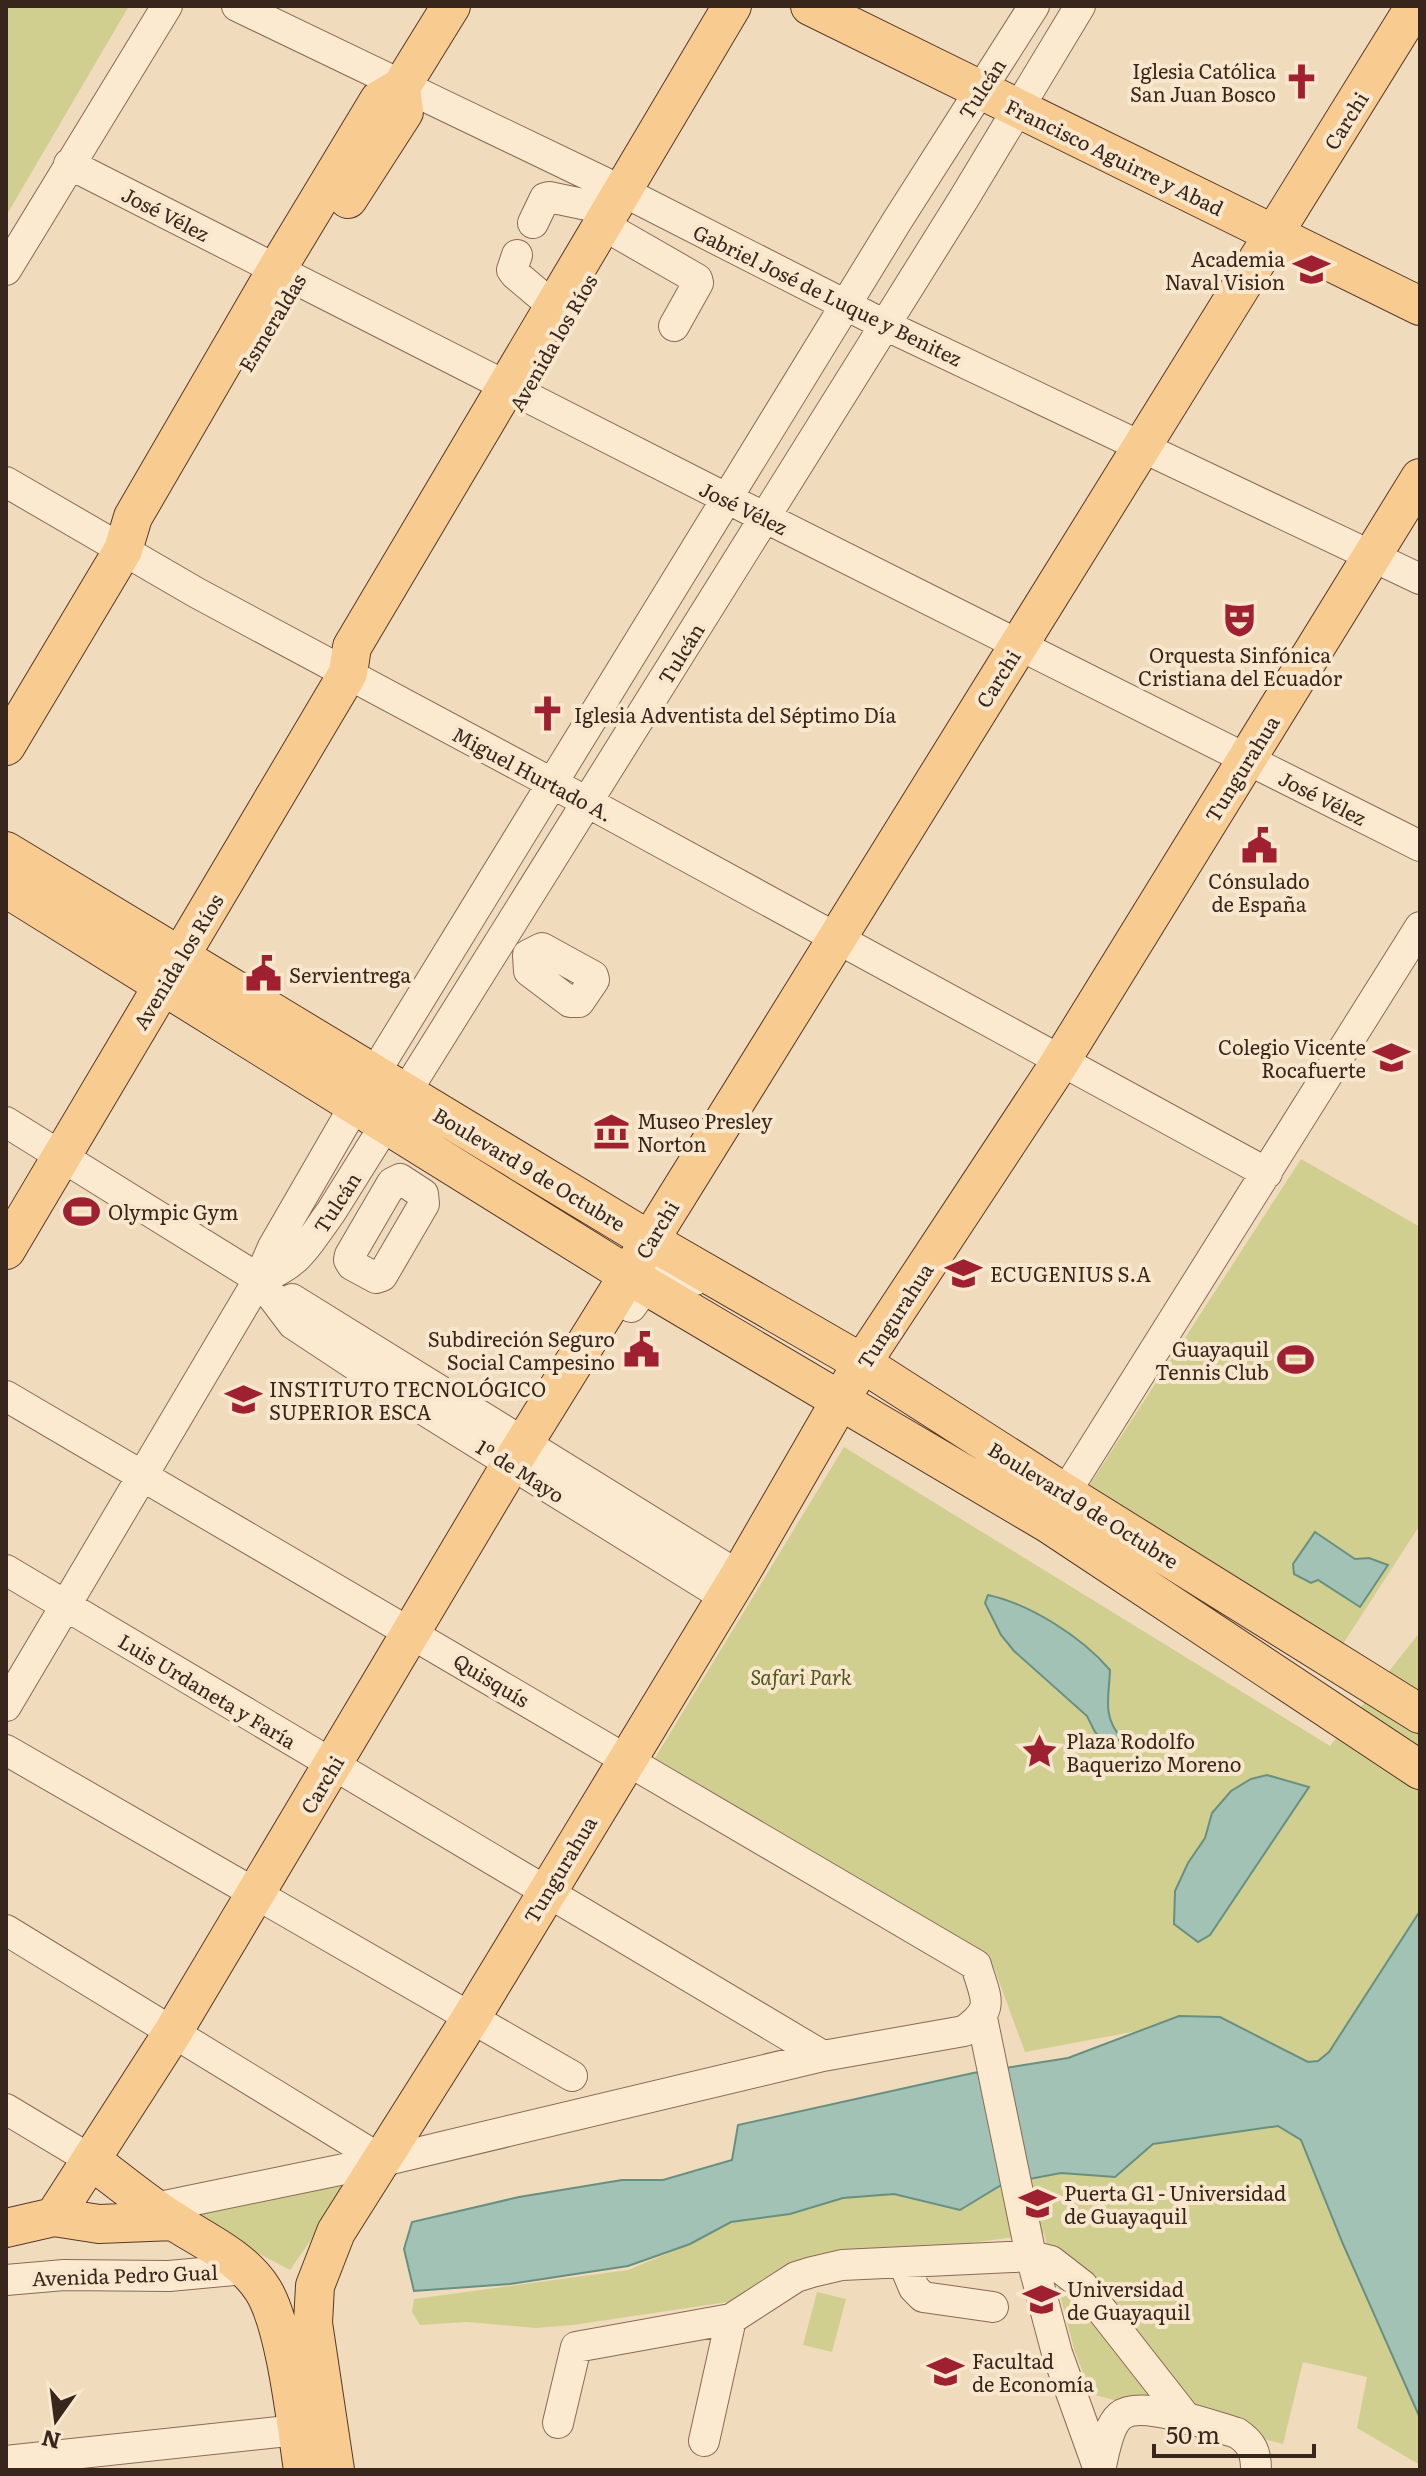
<svg xmlns="http://www.w3.org/2000/svg" width="1426" height="2476" viewBox="0 0 1426 2476" font-family="Literata,serif">
	<style>
		.green { fill: #d0cf90 }
		.water { fill: #a1c2b4; stroke: #689081; stroke-width: 2 }
		.lines { fill: none; stroke-linecap: round; stroke-linejoin: round }
		.minor-casing { stroke: #8a6a55; stroke-width: 32 }
		.major-casing { stroke: #57392a; stroke-width: 40 }
		.minor { stroke: #fbe9d0; stroke-width: 30 }
		.major { stroke: #f8cb90; stroke-width: 38 }
		.labels { text-anchor: middle; dominant-baseline: central; stroke-width: 8; stroke-linejoin: round; paint-order: stroke }
		.poi-label { font-size: 20px; fill: #38251b; stroke: #f8e6cd; text-anchor: start }
		.street-label { font-size: 20px; fill: #38251b; stroke: #f8e6cd }
		.park-label { font-size: 20px; font-style: italic; fill: #505620; stroke: #f8e6cd }
	</style>
	<rect width="100%" height="100%" fill="#f1dbbd"/>
	<path class="green" d="M6,6H129L6,216Z
		M1301,1159L1420,1227V1525L1339,1650L1085,1492Z
		M844,1447L1330,1746L1420,1632V1911L1329,2052L1318,2061L1308,2062L1220,2017L1179,2016L1143,2030L1025,2052L990,1957L655,1758Z
		M1278,2126L1301,2140L1343,2244L1420,2418V2465L1357,2428L1367,2377L1303,2362L1283,2444L1091,2394L1074,2349L1044,2233L870,2257L748,2299L573,2325L535,2328L467,2322L420,2325L412,2312L414,2299L628,2270L690,2244L731,2222L790,2214L843,2198L894,2194L960,2210L1003,2184L1061,2173L1115,2177L1153,2144Z
		M349,2185L290,2270L178,2211Z
		M817,2292L846,2299L832,2352L803,2345Z"/>
	<path class="water" d="M1315,1532L1355,1559L1369,1558L1388,1565L1360,1607L1318,1580L1311,1583L1294,1574L1293,1564Z
		M988,1595C1030,1604 1082,1637 1110,1670C1109,1698 1102,1715 1121,1738L1109,1747L1095,1732L1087,1716L1014,1651L1001,1635L985,1603Z
		M1267,1775L1309,1787L1210,1935L1198,1942L1174,1924L1175,1891L1188,1863L1205,1838L1212,1813L1231,1791L1251,1779Z
		M1420,1911V2418L1343,2244L1301,2140L1278,2126L1153,2144L1115,2177L1061,2173L1003,2184L960,2210L894,2194L843,2198L790,2214L731,2222L690,2244L628,2266L510,2284L414,2291L404,2249L412,2222L519,2197L622,2180H663L732,2160L738,2125L973,2073L1068,2058L1179,2016L1220,2017L1308,2062L1318,2061L1329,2052Z"/>
	<g class="lines">
		<defs>
			<path id="minor" d="M237,6L622,191L885,325L1420,579
				M69,164L728,499L1420,846
				M533,223L545,198L549,197L611,210
				M617,233L697,279L698,283L674,326
				M517,255L512,270L515,274L554,307
				M6,270L167,6
				M6,482L197,593L587,802L1267,1173
				M542,948L593,976L594,980L579,1002H570L529,971L528,955Z
				M6,1122L259,1279L293,1324L405,1398L725,1597
				M400,1179L423,1194L424,1204L382,1276L376,1278L352,1265L349,1260L350,1255L392,1183Z
				M259,1279C300,1264 306,1246 331,1212L963,200L1080,6
				M292,1299L739,1576
				M631,1307L661,1265H671L695,1280
				M6,1396L976,1965C986,2000 996,2008 964,2031L823,2056L383,2161L155,2208
				M1065,1493L1420,927
				M6,1570L823,2056
				M6,1706L259,1279L273,1247L355,1105L897,221L1034,6
				M6,1750L572,2076
				M6,1930L383,2161
				M982,2018L1031,2256L1051,2261L1082,2285L1187,2419
				M6,2109L91,2160
				M904,2264L914,2288L923,2297L993,2307
				M6,2280L64,2275L169,2276L245,2269
				M558,2423L576,2347L731,2319
				M704,2441L731,2319L796,2277L812,2272L842,2265L1031,2256L1057,2353L1099,2470
				M6,2461L297,2430
				M1100,2470C1104,2455 1107,2427 1120,2416C1140,2399 1213,2426 1237,2433C1252,2443 1256,2452 1256,2470"/>
			<path id="major" d="M810,6L1420,306
				M348,199L404,112L401,87
				M6,746L123,550L133,517L277,269L379,100L401,87L451,6
				M6,851L649,1240L862,1363L1065,1493L1420,1714
				M6,888L628,1275L1049,1524L1420,1770
				M6,1250L348,673L352,647L732,6
				M91,2160C119,2181 146,2204 175,2222C206,2242 243,2258 263,2290C286,2327 296,2424 303,2470
				M54,2217L173,2032L511,1464L1415,6
				M6,2228L54,2217L99,2224L174,2221
				M335,2470L313,2323L315,2286L336,2232L471,2018L739,1576L862,1363L1057,1067L1420,478"/>
		</defs>
		<use href="#minor" class="minor-casing"/>
		<use href="#major" class="major-casing"/>
		<use href="#minor" class="minor"/>
		<use href="#major" class="major"/>
	</g>
	<defs>
		<symbol id="church-bare" viewBox="-9 -9 18 18"><path d="M-1.2-6h2.4v3.5h3.3v2.4h-3.3V6h-2.4V-.1h-3.3v-2.4h3.3Z" fill="#9e2031" stroke="#f8e6cd" stroke-width="2.5" paint-order="stroke"/></symbol>
		<symbol id="school-bare" viewBox="-9 -9 18 18"><path d="M0-5L7-2L0 1L-7-2ZM-4 1L0 2.5L4 1V4Q0 6-4 4Z" fill="#9e2031" stroke="#f8e6cd" stroke-width="2.5" paint-order="stroke"/></symbol>
		<symbol id="theatre-bare" viewBox="-9 -9 18 18"><path d="M-5-5.5Q0-4 5-5.5V0Q5 5 0 6Q-5 5-5 0ZM-3.3-2.5H-1v1.5H-3.3ZM1-2.5H3.3v1.5H1ZM-2.8 1Q0 5.5 2.8 1Z" fill="#9e2031" stroke="#f8e6cd" stroke-width="2.5" paint-order="stroke"/></symbol>
		<symbol id="civic-bare" viewBox="-9 -9 18 18"><path d="M-.6-6.5H3V-4.5H.6V-3L4-1V1h2V6H-6V1h2V-1L-.6-3ZM-1.2 2.5V6h2.4V2.5Z" fill="#9e2031" stroke="#f8e6cd" stroke-width="2.5" paint-order="stroke"/></symbol>
		<symbol id="museum-bare" viewBox="-9 -9 18 18"><path d="M0-6L6-3V-2H-6V-3ZM-5-1h2V3h-2ZM-1-1h2V3h-2ZM3-1h2V3H3ZM-6 4H6V6H-6Z" fill="#9e2031" stroke="#f8e6cd" stroke-width="2.5" paint-order="stroke"/></symbol>
		<symbol id="stadium-bare" viewBox="-9 -9 18 18"><path d="M0-5a6.5 5 0 1 0 0 10a6.5 5 0 1 0 0-10ZM-3.5-1.8h7v3.6h-7Z" fill="#9e2031" stroke="#f8e6cd" stroke-width="2.5" paint-order="stroke"/></symbol>
		<symbol id="university-bare" viewBox="-9 -9 18 18"><path d="M0-5L7-2L0 1L-7-2ZM-4 1L0 2.5L4 1V4Q0 6-4 4Z" fill="#9e2031" stroke="#f8e6cd" stroke-width="2.5" paint-order="stroke"/></symbol>
		<symbol id="sight-bare" viewBox="-9 -9 18 18"><path d="M0-6L1.8-2.2L6-1.7L2.9 1.2L3.7 5.4L0 3.3L-3.7 5.4L-2.9 1.2L-6-1.7L-1.8-2.2Z" fill="#9e2031" stroke="#f8e6cd" stroke-width="2.5" paint-order="stroke"/></symbol>
	</defs>
	<g fill-rule="evenodd">
		<use href="#church-bare" x="1276" y="56" width="51" height="51"/>
		<use href="#school-bare" x="1286" y="244" width="51" height="51"/>
		<use href="#theatre-bare" x="1214" y="594" width="51" height="51"/>
		<use href="#church-bare" x="522" y="688" width="51" height="51"/>
		<use href="#civic-bare" x="1234" y="820" width="51" height="51"/>
		<use href="#civic-bare" x="238" y="948" width="51" height="51"/>
		<use href="#school-bare" x="1366" y="1032" width="51" height="51"/>
		<use href="#museum-bare" x="586" y="1106" width="51" height="51"/>
		<use href="#stadium-bare" x="56" y="1186" width="51" height="51"/>
		<use href="#university-bare" x="938" y="1248" width="51" height="51"/>
		<use href="#civic-bare" x="616" y="1324" width="51" height="51"/>
		<use href="#stadium-bare" x="1270" y="1334" width="51" height="51"/>
		<use href="#university-bare" x="218" y="1374" width="51" height="51"/>
		<use href="#sight-bare" x="1014" y="1726" width="51" height="51"/>
		<use href="#university-bare" x="1012" y="2178" width="51" height="51"/>
		<use href="#university-bare" x="1016" y="2274" width="51" height="51"/>
		<use href="#university-bare" x="920" y="2346" width="51" height="51"/>
	</g>
	<g class="labels">
		<g class="poi-label">
			<text x="1276" y="70" text-anchor="end">Iglesia Católica<tspan x="1276" dy="23">San Juan Bosco</tspan></text>
			<text x="1285" y="258" text-anchor="end">Academia<tspan x="1285" dy="23">Naval Vision</tspan></text>
			<text x="1240" y="654" text-anchor="middle">Orquesta Sinfónica<tspan x="1240" dy="23">Cristiana del Ecuador</tspan></text>
			<text x="574" y="714">Iglesia Adventista del Séptimo Día</text>
			<text x="1259" y="880" text-anchor="middle">Cónsulado<tspan x="1259" dy="23">de España</tspan></text>
			<text x="289" y="974">Servientrega</text>
			<text x="1366" y="1046" text-anchor="end">Colegio Vicente<tspan x="1366" dy="23">Rocafuerte</tspan></text>
			<text x="637" y="1120">Museo Presley<tspan x="637" dy="23">Norton</tspan></text>
			<text x="108" y="1211">Olympic Gym</text>
			<text x="990" y="1273">ECUGENIUS S.A</text>
			<text x="615" y="1338" text-anchor="end">Subdireción Seguro<tspan x="615" dy="23">Social Campesino</tspan></text>
			<text x="1269" y="1348" text-anchor="end">Guayaquil<tspan x="1269" dy="23">Tennis Club</tspan></text>
			<text x="269" y="1388">INSTITUTO TECNOLÓGICO<tspan x="269" dy="23">SUPERIOR ESCA</tspan></text>
			<text x="1066" y="1740">Plaza Rodolfo<tspan x="1066" dy="23">Baquerizo Moreno</tspan></text>
			<text x="1064" y="2192">Puerta G1 - Universidad<tspan x="1064" dy="23">de Guayaquil</tspan></text>
			<text x="1067" y="2288">Universidad<tspan x="1067" dy="23">de Guayaquil</tspan></text>
			<text x="972" y="2360">Facultad<tspan x="972" dy="23">de Economía</tspan></text>
		</g>
		<g class="street-label">
			<text transform="translate(981 88) rotate(-57)">Tulcán</text>
			<text transform="translate(1345 120) rotate(-58)">Carchi</text>
			<text transform="translate(1115 156) rotate(26)">Francisco Aguirre y Abad</text>
			<text transform="translate(166 213) rotate(27)">José Vélez</text>
			<text transform="translate(828 294) rotate(26)">Gabriel José de Luque y Benitez</text>
			<text transform="translate(271 322) rotate(-59)">Esmeraldas</text>
			<text transform="translate(552 342) rotate(-60)">Avenida los Ríos</text>
			<text transform="translate(744 507) rotate(26)">José Vélez</text>
			<text transform="translate(680 653) rotate(-58)">Tulcán</text>
			<text transform="translate(997 678) rotate(-58)">Carchi</text>
			<text transform="translate(1241 768) rotate(-58)">Tungurahua</text>
			<text transform="translate(533 773) rotate(28)">Miguel Hurtado A.</text>
			<text transform="translate(1323 797) rotate(27)">José Vélez</text>
			<text transform="translate(177 961) rotate(-59)">Avenida los Ríos</text>
			<text transform="translate(530 1168) rotate(31)">Boulevard 9 de Octubre</text>
			<text transform="translate(336 1202) rotate(-57)">Tulcán</text>
			<text transform="translate(656 1229) rotate(-59)">Carchi</text>
			<text transform="translate(894 1315) rotate(-57)">Tungurahua</text>
			<text transform="translate(521 1470) rotate(32)">1º de Mayo</text>
			<text transform="translate(1084 1504) rotate(32)">Boulevard 9 de Octubre</text>
			<text transform="translate(492 1679) rotate(31)">Quisquís</text>
			<text transform="translate(208 1690) rotate(31)">Luis Urdaneta y Faría</text>
			<text transform="translate(321 1784) rotate(-59)">Carchi</text>
			<text transform="translate(559 1869) rotate(-59)">Tungurahua</text>
			<text transform="translate(125 2274) rotate(-2)">Avenida Pedro Gual</text>
		</g>
		<g class="park-label">
			<text x="801" y="1676">Safari Park</text>
		</g>
	</g>
	<rect width="1426" height="2476" fill="none" stroke="#38251b" stroke-width="16"/>
	<g transform="translate(56 2420) rotate(194)" stroke="#f8e6cd" stroke-width="6" paint-order="stroke">
	<path d="M0-6L14 30L0 20L-14 30Z" fill="#38251b"/>
	<text y="-12" font-size="22" font-weight="bold" text-anchor="middle" fill="#38251b">N</text>
	</g>
	<path d="M1154 2444v12h160v-12" fill="none" stroke="#38251b" stroke-width="4"/>
	<text x="1166" y="2444" font-size="24" fill="#38251b" stroke="#f8e6cd" stroke-width="6" paint-order="stroke">50 m</text>
</svg>
